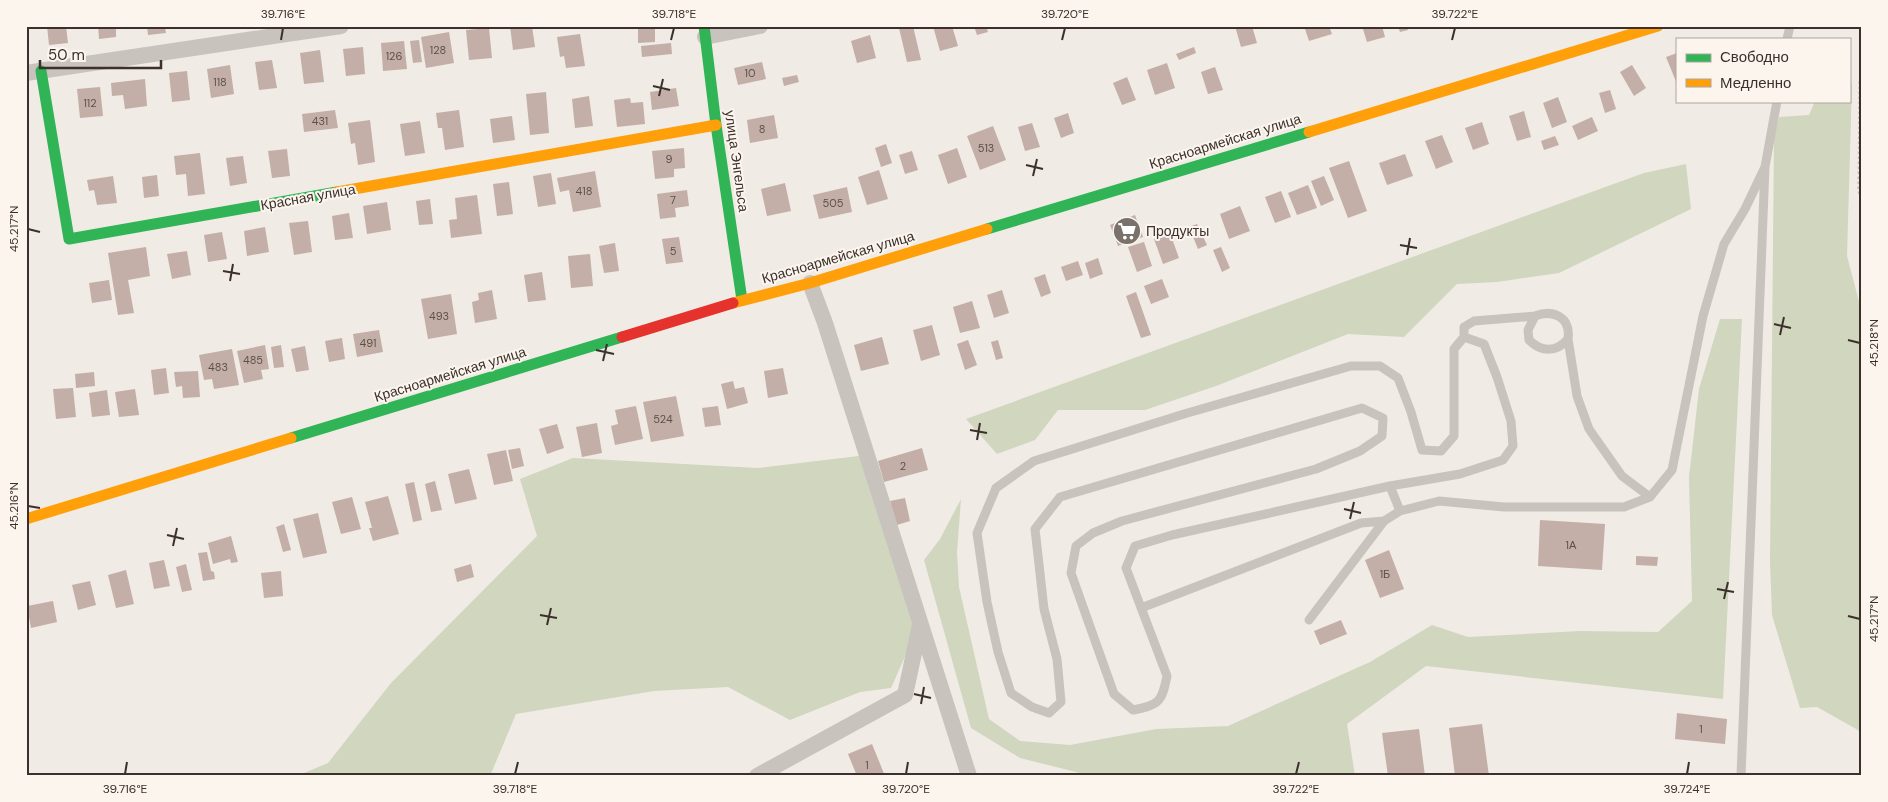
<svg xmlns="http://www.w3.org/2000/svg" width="1888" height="802" viewBox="0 0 1888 802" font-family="'DM Sans',sans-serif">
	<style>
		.green { fill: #d1d6bf }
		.building { fill: #c3afa7 }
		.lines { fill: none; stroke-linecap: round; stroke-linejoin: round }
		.path { stroke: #c2bbb6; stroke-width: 3; stroke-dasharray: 2.5 2.5; stroke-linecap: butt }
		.lane { stroke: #c9c3be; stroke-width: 9 }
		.street { stroke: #c9c3be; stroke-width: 16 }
		.fast { stroke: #30b455; stroke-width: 11 }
		.slow { stroke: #ff9f0a; stroke-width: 11 }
		.jam { stroke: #e5322d; stroke-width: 11 }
		.ticks { fill: none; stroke: #3b302b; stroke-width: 2 }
		.labels { text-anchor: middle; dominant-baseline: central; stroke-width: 4; stroke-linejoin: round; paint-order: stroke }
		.number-label { font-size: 11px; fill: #5d504a }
		.street-label { font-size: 14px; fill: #3b302b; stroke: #fbf5ee }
		.poi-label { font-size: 14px; fill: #3b302b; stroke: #fbf5ee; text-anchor: start }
		.neatline { fill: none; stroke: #3b302b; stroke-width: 2 }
		.ticks-label { font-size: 12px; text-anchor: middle; fill: #3b302b }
	</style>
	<rect width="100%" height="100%" fill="#f0ebe5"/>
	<path class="green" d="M1849,84H1852L1847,256L1862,313V736L1858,730L1817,707L1800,708L1772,615L1770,562L1774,138L1779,117L1809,115L1815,101H1849Z
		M1686,164L1691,209L1559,273L1497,282L1457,284L1404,337L1348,334L1216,386L1145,410H1058L1035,440L997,454L966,419L1644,173Z
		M1720,319H1742L1723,699L1426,666L1347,724L1355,776H1066L1080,773L1020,758L971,728L924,560L940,539L961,499L957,552L959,587L989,719L1020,741L1070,745L1156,729L1228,726L1370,662L1432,625L1468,637L1580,631L1658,632L1692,601L1689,477L1699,389Z
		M867,455L920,623L891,688L860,692L790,720L728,687L654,691L516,714L490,776H297L328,763L391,683L537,536L520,479L573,458L758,468Z"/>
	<path class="building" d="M47,26H66L68,43L49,45Z
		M98,26H116V37L99,39Z
		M147,26H165L166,33L148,35Z
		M510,26H532L535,47L513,50Z
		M638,26H655V42L638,43Z
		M905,26H913L921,60L907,62L899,28Z
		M933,26H952L958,46L940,51Z
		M974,26H986L988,32L977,35Z
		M1235,26H1252L1257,43L1241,47Z
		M1304,26H1329L1332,34L1309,41Z
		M1362,26H1382L1385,37L1367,42Z
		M1398,26H1407L1408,30L1400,32Z
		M489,28L492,58L469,60L466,30Z
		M449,32L454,63L426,68L421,37Z
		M580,34L585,66L566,68L564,56L560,57L557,37Z
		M870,35L876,58L857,63L851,41Z
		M419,40L422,62L413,63L410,41Z
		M404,41L407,69L383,71L381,43Z
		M671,43L672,54L642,57L641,46Z
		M363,47L365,74L346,76L343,49Z
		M1194,47L1196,53L1179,60L1176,54Z
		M320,50L324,82L304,84L300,53Z
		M1677,53V84L1666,57Z
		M272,60L277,88L259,90L255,62Z
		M762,62L766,79L738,85L734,68Z
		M1167,63L1175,88L1155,95L1147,70Z
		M230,65L234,94L211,98L207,69Z
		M1632,65L1646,88L1634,96L1620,72Z
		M1215,67L1223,90L1208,94L1201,72Z
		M187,71L190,100L172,102L169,73Z
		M797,75L799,82L784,86L782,78Z
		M1127,77L1136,100L1122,105L1113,83Z
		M145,79L147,106L125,109L123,95L112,96L111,83Z
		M100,87L103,116L80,118L77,89Z
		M676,88L679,106L652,110L650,92Z
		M1610,90L1616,109L1605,113L1599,93Z
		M546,92L549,133L530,135L526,94Z
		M589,96L593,126L575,128L572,99Z
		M1558,97L1567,122L1552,128L1543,103Z
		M630,98L631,103L643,102L645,124L617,127L614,100Z
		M335,110L338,128L304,132L302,114Z
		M459,110L464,147L445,150L442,128H438L436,113Z
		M1524,111L1531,137L1517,141L1509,116Z
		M1068,113L1074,133L1061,138L1054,118Z
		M774,115L778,138L750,143L747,120Z
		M512,116L515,140L493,143L490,119Z
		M1592,117L1598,131L1578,140L1572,126Z
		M370,120L375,162L358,165L355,143L351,144L348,123Z
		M420,121L425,153L405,156L400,124Z
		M1482,122L1489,144L1473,150L1465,128Z
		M1032,123L1040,147L1025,151L1018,127Z
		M993,126L1006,160L980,170L967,136Z
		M1442,135L1453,162L1436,169L1425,141Z
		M1555,136L1559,145L1544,150L1541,141Z
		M886,144L892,163L881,167L875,148Z
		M684,148L685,168L674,169V177L655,179L652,151Z
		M957,148L967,177L948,184L938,155Z
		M287,149L290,176L272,178L268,151Z
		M912,151L918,170L905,174L899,155Z
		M200,153L205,194L188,196L186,174L176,175L174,156Z
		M1405,154L1413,176L1387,185L1379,163Z
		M243,156L247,183L230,186L226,158Z
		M1349,161L1367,211L1348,218L1329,168Z
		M879,170L888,199L867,205L858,177Z
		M595,171L601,207L573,212L569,190L560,192L557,178Z
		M551,173L556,204L538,207L533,176Z
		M157,175L159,196L144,198L142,177Z
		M113,176L117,203L97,205L94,190L89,191L87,180Z
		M1324,176L1334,200L1321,206L1311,181Z
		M509,182L513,214L497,216L493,184Z
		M785,183L791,211L767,216L761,189Z
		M1308,185L1317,208L1297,215L1288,193Z
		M847,187L852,212L819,219L813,195Z
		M687,190L689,206L675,208L676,217L660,219L657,194Z
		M1281,191L1291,217L1275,223L1265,197Z
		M477,195L482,234L451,238L449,220L457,219L455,198Z
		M430,199L433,224L419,225L416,201Z
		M387,202L391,230L367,234L363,206Z
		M1240,206L1250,231L1229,239L1220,214Z
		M349,213L353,238L335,240L332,216Z
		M1135,215L1143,237L1118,246L1110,225Z
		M308,221L312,252L294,255L289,223Z
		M1197,224L1207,245L1198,249L1189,227Z
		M265,227L269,252L247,256L244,231Z
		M222,232L227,259L208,262L204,235Z
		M1170,233L1179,258L1163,264L1154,239Z
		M679,237L683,262L666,264L662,239Z
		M1144,242L1152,266L1137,272L1128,247Z
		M615,243L619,271L604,273L599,246Z
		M146,247L150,276L128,280L134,313L118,315L108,253Z
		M1221,247L1230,268L1222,272L1213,250Z
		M187,251L191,275L172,279L167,254Z
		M590,254L593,286L571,288L568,256Z
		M1098,258L1103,274L1090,279L1085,263Z
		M1078,261L1083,275L1066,281L1061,267Z
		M542,272L546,300L528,302L524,275Z
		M1045,274L1051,293L1041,297L1034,278Z
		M1162,279L1169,297L1151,304L1144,286Z
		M109,280L112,300L92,303L89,283Z
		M492,290L497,319L475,323L472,302L479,300L478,293Z
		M1002,290L1009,313L994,318L987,295Z
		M1136,292L1151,335L1141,338L1126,296Z
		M451,294L457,334L428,339L421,299Z
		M972,301L980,328L960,333L953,307Z
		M932,325L940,355L921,361L913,330Z
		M379,330L383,352L357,357L353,334Z
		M882,337L889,364L861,371L854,345Z
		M342,338L345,359L329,362L325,341Z
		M968,340L977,365L965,370L957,344Z
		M998,340L1003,358L996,360L991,342Z
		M265,345L269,369L261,370L263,379L244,383L237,351Z
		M281,345L284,367L274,368L271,347Z
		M305,346L309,370L296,372L291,349Z
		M232,349L239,385L214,389L212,379L204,380L199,355Z
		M166,368L169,393L154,395L151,370Z
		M783,368L788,394L768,398L764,371Z
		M198,371L200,397L183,398L182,386L176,387L174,372Z
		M94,372L95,386L76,388L75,374Z
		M733,381L735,389L744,387L748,403L727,409L721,384Z
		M73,388L76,417L56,419L53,389Z
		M135,389L139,415L119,417L115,392Z
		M107,390L110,415L92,417L89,393Z
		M676,396L684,436L651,442L643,402Z
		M636,406L643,439L615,445L611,426L618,424L615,410Z
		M718,406L721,425L705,427L702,408Z
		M597,423L602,453L582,457L576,427Z
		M557,424L564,448L547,454L539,429Z
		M520,448L524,466L512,469L508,450Z
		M922,448L928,470L884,482L878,461Z
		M506,450L513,481L494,485L487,454Z
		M469,469L477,499L455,504L448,474Z
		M435,481L442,510L431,512L425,484Z
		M414,482L422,520L413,522L405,484Z
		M388,496L399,534L373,541L369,528H372L365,502Z
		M352,497L361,529L341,534L332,502Z
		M905,498L910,521L897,525L890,501Z
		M318,513L327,553L303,558L293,519Z
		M1540,520L1605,524L1602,570L1538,566Z
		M284,524L291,550L283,552L276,527Z
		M231,536L238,562L231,563L230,559L213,564L208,543Z
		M1389,550L1404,589L1380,598L1365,560Z
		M207,552L211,571L214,572L215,579L203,581L198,553Z
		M1636,556L1658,557L1657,566L1636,565Z
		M164,560L170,586L154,589L149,563Z
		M186,564L192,590L182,592L176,567Z
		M471,564L474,577L457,582L454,569Z
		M126,570L134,604L116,608L108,575Z
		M281,571L283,596L264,598L261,573Z
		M90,581L96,605L78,610L72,585Z
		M53,601L57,622L31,628L27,606Z
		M1341,620L1347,634L1320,645L1314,631Z
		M1677,713L1727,719L1725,744L1675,739Z
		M1482,724L1489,776H1455L1449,728Z
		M1419,729L1425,776H1388L1382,733Z
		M872,744L885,776H857L848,754Z"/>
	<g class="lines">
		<path class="path" d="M1862,77L1860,80L1859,190L1862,203"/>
		<path class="lane" d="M1787,39L1790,26
			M1535,316L1528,330L1529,340C1541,352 1556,353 1568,339
			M1464,337V327L1474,321L1535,316C1553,309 1571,317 1568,339L1577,396L1589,429L1622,476L1650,497
			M1390,486L1172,535L1135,546L1126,568L1167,676C1162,702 1159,705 1133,710L1114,694L1071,573L1076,546L1093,533L1122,521L1316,469L1360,451L1382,436L1383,418L1362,408L1060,497L1035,529L1044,609L1057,659L1061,702L1049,713L1032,707L1011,693L998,652L987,602L977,533L996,488L1034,461L1184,414L1351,366H1380L1398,378L1411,412L1422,450L1441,451L1454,436V349L1464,337L1484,344L1497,377L1511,421L1513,446L1503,460L1460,474L1390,486L1400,511
			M1141,608L1361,523L1384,521
			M1309,620L1384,521L1400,511L1439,501L1504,507H1624L1650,497L1672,470L1703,316L1724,244L1745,209L1765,167
			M1741,776L1765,167L1777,101"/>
		<path class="street" d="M705,37L760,26
			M26,73L341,26
			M810,283L825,323L969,776
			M757,776L905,695L920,625"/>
		<path class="fast" d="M704,26L716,125L742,300
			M41,71L69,239L337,192
			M987,229L1309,132
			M291,438L622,337"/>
		<path class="slow" d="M1309,132L1658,26
			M337,192L716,125
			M733,303L810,283L987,229
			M26,519L291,438"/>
		<path class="jam" d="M622,337L733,303"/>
	</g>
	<path class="ticks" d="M281,40L283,28M671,40L674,28M1062,40L1065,28M1452,40L1455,28M653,86L670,90M659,96L663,79M1026,165L1043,169M1033,176L1037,159M28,229L40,232M1400,245L1417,248M1407,255L1410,238M223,271L240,274M230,281L233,264M1774,324L1791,328M1780,335L1784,317M1848,340L1860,343M596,350L614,354M603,361L607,344M970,430L987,433M977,440L980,423M28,506L40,508M1344,509L1361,513M1350,519L1354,502M167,535L184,539M173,546L177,528M1717,589L1734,592M1724,599L1728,582M540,615L557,618M1848,616L1860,619M547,625L551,608M914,694L931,698M921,704L924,687M125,774L127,762M515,774L518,762M906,774L908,762M1296,774L1299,762M1687,774L1689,762"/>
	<defs>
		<symbol id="supermarket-disc" viewBox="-11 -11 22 22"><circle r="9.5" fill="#7a716c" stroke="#fbf5ee"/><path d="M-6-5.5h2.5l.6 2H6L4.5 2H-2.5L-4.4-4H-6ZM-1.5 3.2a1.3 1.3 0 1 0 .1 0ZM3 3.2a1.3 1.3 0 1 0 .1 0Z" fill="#fff"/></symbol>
	</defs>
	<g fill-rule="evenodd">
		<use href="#supermarket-disc" x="1111" y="215" width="32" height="32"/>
	</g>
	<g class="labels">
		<g class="number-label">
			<text x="438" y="50">128</text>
			<text x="394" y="56">126</text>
			<text x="750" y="73">10</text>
			<text x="220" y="82">118</text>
			<text x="90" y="103">112</text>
			<text x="320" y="121">431</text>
			<text x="762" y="129">8</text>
			<text x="986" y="148">513</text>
			<text x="669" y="159">9</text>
			<text x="584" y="191">418</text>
			<text x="673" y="200">7</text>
			<text x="833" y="203">505</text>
			<text x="673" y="251">5</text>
			<text x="439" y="316">493</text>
			<text x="368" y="343">491</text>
			<text x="253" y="360">485</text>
			<text x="218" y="367">483</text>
			<text x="663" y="419">524</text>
			<text x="903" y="466">2</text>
			<text x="1571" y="545">1А</text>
			<text x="1385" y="574">1Б</text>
			<text x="1701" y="729">1</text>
			<text x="867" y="765">1</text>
		</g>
		<g class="street-label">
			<text transform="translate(1225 141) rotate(-17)">Красноармейская улица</text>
			<text transform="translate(737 161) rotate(82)">улица Энгельса</text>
			<text transform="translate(308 197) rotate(-10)">Красная улица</text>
			<text transform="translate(838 257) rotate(-16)">Красноармейская улица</text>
			<text transform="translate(450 374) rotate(-17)">Красноармейская улица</text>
		</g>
		<g class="poi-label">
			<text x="1146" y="231">Продукты</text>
		</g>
	</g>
	<rect width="1888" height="802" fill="none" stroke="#fbf5ee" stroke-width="55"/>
	<rect x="1676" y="38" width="175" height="65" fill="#fbf5ee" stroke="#aea6a0"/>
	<rect x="1686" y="54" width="25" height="8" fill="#30b455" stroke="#aea6a0"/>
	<text x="1720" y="62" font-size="15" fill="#3b302b">Свободно</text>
	<rect x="1686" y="79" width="25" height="8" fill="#ff9f0a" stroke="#aea6a0"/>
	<text x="1720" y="88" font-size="15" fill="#3b302b">Медленно</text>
	<path d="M40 60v8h121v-8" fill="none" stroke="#3b302b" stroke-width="2.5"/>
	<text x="48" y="60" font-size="15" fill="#3b302b" stroke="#fbf5ee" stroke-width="4" paint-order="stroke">50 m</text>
	<rect x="28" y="28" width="1832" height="746" class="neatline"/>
	<g class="ticks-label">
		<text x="283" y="18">39.716°E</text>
		<text x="674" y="18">39.718°E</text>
		<text x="1065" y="18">39.720°E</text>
		<text x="1455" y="18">39.722°E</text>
		<text transform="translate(14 229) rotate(-90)" y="4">45.217°N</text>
		<text transform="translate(1874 343) rotate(-90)" y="4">45.218°N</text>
		<text transform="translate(14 506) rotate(-90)" y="4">45.216°N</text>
		<text transform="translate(1874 619) rotate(-90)" y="4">45.217°N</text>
		<text x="125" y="793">39.716°E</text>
		<text x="515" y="793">39.718°E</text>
		<text x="906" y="793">39.720°E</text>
		<text x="1296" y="793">39.722°E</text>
		<text x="1687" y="793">39.724°E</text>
	</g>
</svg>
